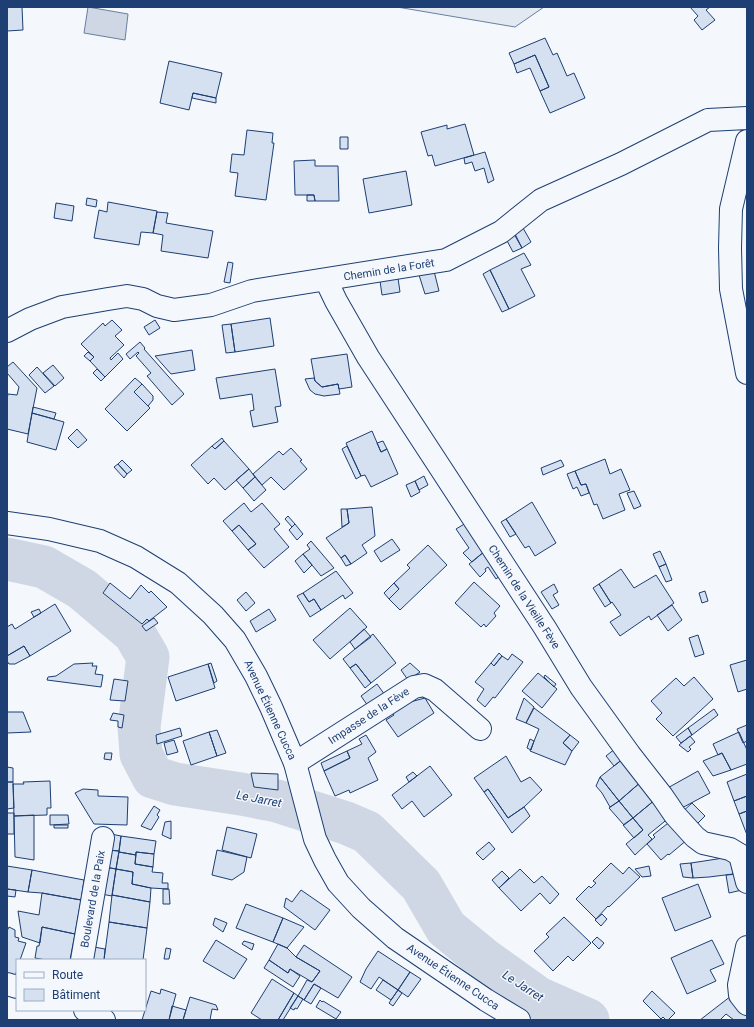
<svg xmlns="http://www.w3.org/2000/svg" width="754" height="1027" viewBox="0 0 754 1027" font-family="Roboto,sans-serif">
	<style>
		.green { fill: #e3e9f0; stroke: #687fa3 }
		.water { fill: #cfd7e4; stroke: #687fa3 }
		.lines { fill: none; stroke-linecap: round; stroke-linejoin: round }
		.river { stroke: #cfd7e4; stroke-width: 43 }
		.building { fill: #d5e0f0; stroke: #1d3f73 }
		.minor-casing { stroke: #1d3f73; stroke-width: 24 }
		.major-casing { stroke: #1d3f73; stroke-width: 24 }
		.minor { stroke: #f4f7fb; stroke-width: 22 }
		.major { stroke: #f4f7fb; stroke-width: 22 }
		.labels { text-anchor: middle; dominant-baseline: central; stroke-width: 3; stroke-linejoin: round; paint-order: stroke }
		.street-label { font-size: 11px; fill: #1d3f73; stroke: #f4f7fb }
		.water-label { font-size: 12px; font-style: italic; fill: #1d3f73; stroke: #f4f7fb }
	</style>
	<rect width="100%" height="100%" fill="#f4f7fb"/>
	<path class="green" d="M397,7H544L515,27Z"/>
	<path class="water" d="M88,7L128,14L125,40L84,33Z"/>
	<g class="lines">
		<path class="river" d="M7,559L44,567L82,589L134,633L148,657L139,727L141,754L153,777L175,784L241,794L277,801L346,823L367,832L421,885L446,928L485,960L538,998L588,1020"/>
	</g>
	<path class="building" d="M7,7H22L23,30L7,31Z
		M690,7H710L706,10L715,20L702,30L694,20L698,16Z
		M545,38L553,55L557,53L567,76L574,73L585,98L550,113L540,91L549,87L535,55L514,64L509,53Z
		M535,55L549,87L540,91L530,68L517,73L514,64Z
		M169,61L222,73L216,98L193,93L189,110L160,103Z
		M193,93L216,98V103L192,98Z
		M465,124L474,155L435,166L432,155L428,156L421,132L447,125V129Z
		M247,130L273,133L272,143H274L266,200L235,196L238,173L230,172L232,154L244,155Z
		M340,137H348V149H340Z
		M485,152L494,180L488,183L484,168L475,171L472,162L465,164L464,158Z
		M315,160V166H338L339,201H315L314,195H295L294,161Z
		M406,171L412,205L369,213L363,179Z
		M307,195H314L315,201H307Z
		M87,198L97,200L96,207L86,205Z
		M108,202L157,211L153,233L141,232L139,245L94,238L99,210L107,212Z
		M56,203L74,206L72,221L54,218Z
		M157,212L168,213L166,223L213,231L208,258L161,251L163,235L153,233Z
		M523,228L531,242L522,248L514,234Z
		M514,232L522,248L513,252L505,237Z
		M524,253L531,265L521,269L535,296L509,309L490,270Z
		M228,262L233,263L230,283L224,282Z
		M490,270L509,309L502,312L483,274Z
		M434,271L439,291L425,294L419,275Z
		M398,278L400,292L382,295L380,281Z
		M270,318L274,346L235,352L231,324Z
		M112,320L122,330L115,336L124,345L110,358L111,360L118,353L123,359L105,377L90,361L94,357L81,344L103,323L105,326Z
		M155,320L160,328L149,335L144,327Z
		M231,324L235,352L226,353L222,325Z
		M140,342L145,348L144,349L184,394L172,405L147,376L151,373L136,356L139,353L138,352L130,359L126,354Z
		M192,350L195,370L171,374L155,356Z
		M88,352L94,357L90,361L84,356Z
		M347,354L352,387L339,389L338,384L322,387L315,381L311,359Z
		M13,362L37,388L28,434L7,429V399L8,394L17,395L19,387L7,373V367Z
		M53,365L64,378L55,386L43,373Z
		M37,367L54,386L45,393L29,375Z
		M97,369L105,377L101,381L93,373Z
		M275,369L281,406L275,407L278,422L253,427L250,411L254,410L252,394L220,399L216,378Z
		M135,378L142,384L134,392L150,408L127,431L105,409Z
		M314,378L315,381L322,387L338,384L340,394L324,396L315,394L310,390L305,379Z
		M142,384L153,396V400L148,406L134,392Z
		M33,407L56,413L54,419L32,413Z
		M32,413L64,422L56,450L27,442Z
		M77,429L87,440L78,448L68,438Z
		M372,431L381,452L387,449L398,474L371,487L365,475L361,476L346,443Z
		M222,438L224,441L215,449L212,446Z
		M224,441L249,469L225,490L214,478L208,484L191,465L212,446L215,449Z
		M383,441L387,449L381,452L377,443Z
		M347,446L361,476L356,479L342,449Z
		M291,448L302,460L300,461L307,469L284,490L271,477L262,485L253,474L279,451L283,455Z
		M605,459L610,474L621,469L630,490L619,494L625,510L603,519L597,504L594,505L586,484L581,485L575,471Z
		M122,460L132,470L127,474L118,464Z
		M561,460L564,466L543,475L541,468Z
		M118,464L127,474L124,478L114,467Z
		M249,469L255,477L243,488L236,480Z
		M575,471L581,485L586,484L589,493L581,496L577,487L573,489L567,474Z
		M424,476L428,485L419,490L415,481Z
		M255,477L266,490L254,501L243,488Z
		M415,481L420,492L411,497L406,485Z
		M634,491L641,506L634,509L627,493Z
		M532,502L556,543L535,556L529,546L525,548L506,519Z
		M244,503L251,512L262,503L280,524L274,529L289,547L264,568L248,550L256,544L239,525L232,531L223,521Z
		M372,507L375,536L362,545L367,553L351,564L345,555L341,558L326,538L349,523L347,509Z
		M341,509H347L349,523L342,527Z
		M288,516L295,524L292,527L285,519Z
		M506,519L516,534L510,537L501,522Z
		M466,523L485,551L472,562L463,553L469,548L456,529Z
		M295,524L303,534L297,540L289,530Z
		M239,525L256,544L248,550L232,531Z
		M392,539L400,550L381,562L374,551Z
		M311,541L334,568L321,576L303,554L310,549L307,545Z
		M428,545L447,565L400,610L389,599L399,589L394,583L410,568L407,565Z
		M485,551L501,575L496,579L488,567L485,569L486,571L480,577L469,564Z
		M660,551L666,564L659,567L653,554Z
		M303,554L312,565L304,573L295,561Z
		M345,555L351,564L346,566L341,558Z
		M666,564L672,580L666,582L659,567Z
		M621,569L634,588L656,575L674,603L651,620L649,616L620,636L610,622L621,615L612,602L611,603L599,584Z
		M336,571L353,593L345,599L343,595L321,610L314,599L309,602L303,593Z
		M474,582L500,606L494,613L496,616L486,627L484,624L481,627L455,603Z
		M110,583L130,599L141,585L149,593L151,591L167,607L149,621L147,619L142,624L103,593Z
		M394,583L399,589L389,599L384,593Z
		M554,584L558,592L553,595L559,605L552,609L541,592Z
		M599,584L611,603L605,607L593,588Z
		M705,591L708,601L702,603L699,593Z
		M246,592L255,603L246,611L237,600Z
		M303,593L309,602L314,599L321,610L310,617L297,596Z
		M55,604L71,631L30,656L24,646L7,656V627L12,624L15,629Z
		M672,605L682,620L668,631L657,615Z
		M350,608L367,627L330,659L313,640Z
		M39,609L41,613L34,617L31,612Z
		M269,609L276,620L256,632L250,621Z
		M154,618L158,623L146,631L142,626Z
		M364,629L371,637L355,649L350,642Z
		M373,634L396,663L371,683L356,664L350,668L343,659Z
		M698,635L704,654L695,657L689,638Z
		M24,646L30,656L15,664H9L7,661V656Z
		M499,653L502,656L494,666L491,663Z
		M512,654L523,662L495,698L493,697L485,707L477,700L484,689L475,682L491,663L494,666L502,656L508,660Z
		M747,660V689L738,692L730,665Z
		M93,663L92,666H97L95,674L103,675L101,687L47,680L48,677L56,676L74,664Z
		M211,663L217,681L214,683L208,664Z
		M410,663L420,672L408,680L401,670Z
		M208,664L215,688L176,701L168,677Z
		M356,664L371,683L365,688L350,668Z
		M538,673L557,689L542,708L522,691Z
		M545,675L556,684L554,687L544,677Z
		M694,677L713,699L673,736L656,719L662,713L651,701L676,678L684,686Z
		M114,679L128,681L125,701L110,700Z
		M377,684L385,695L368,706L361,696Z
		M425,698L434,713L398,737L386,720L394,715L390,710L410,702Z
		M524,698L534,707L526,723L516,719Z
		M534,708L570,735L563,743L572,751L565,765L530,751L539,729L526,723Z
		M714,709L718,715L692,735L688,728Z
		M7,712H23L31,732L7,733Z
		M113,713L124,715L122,728L118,727V721L110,720Z
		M747,725V741L743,743L737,729Z
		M180,728L182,736L157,744L156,735Z
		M688,728L692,735L681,743L676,737Z
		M217,730L226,753L217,756L209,732Z
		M209,732L217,756L191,765L183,741Z
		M739,732L747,750V764L731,770L722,753L718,755L713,744Z
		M366,735L376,752L368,758L378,780L350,793L349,790L335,796L324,771L350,758L347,751L362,744L359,739Z
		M570,735L579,742L572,751L563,743Z
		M690,736L695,742L689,747L691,749L688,752L679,745Z
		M530,739L534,741L531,750L527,748Z
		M174,740L178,752L167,755L164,743Z
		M616,748L624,758L614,766L606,756Z
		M347,751L350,758L324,771L321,763Z
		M105,753H112L111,760L104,759Z
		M722,753L731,770L713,776L703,761Z
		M506,756L521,782L530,777L542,790L524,807L508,818L488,789L484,792L474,778Z
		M624,758L642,781L619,801L600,777Z
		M430,766L452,795L424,817L412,801L402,809L392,795Z
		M7,767L13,768V782H7Z
		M698,771L710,793L678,810L664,790Z
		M413,772L417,776L409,782L406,777Z
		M251,773L278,774V790L254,787Z
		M747,774V796L734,801L727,782Z
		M600,777L619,801L610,807L602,793L596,786Z
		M50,781L51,808H47V815L14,816L13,784H24L23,782Z
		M642,781L656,799L633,818L619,801Z
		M7,782H13L14,808L7,809Z
		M83,789L98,790V796L128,797L127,825L94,824L75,793Z
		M488,789L508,818L524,807L530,816L512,833L484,792Z
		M747,796V811L739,814L734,801Z
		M656,799L670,817L648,835L652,839L635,855L626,844L643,830L633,818Z
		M619,801L633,818L624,825L609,808Z
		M692,803L705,816L694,827L681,813Z
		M154,806L160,810L157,815L159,817L151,830L141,826Z
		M747,811V835L739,814Z
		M7,813H14V834H7Z
		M34,815V860L15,857L14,816Z
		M50,815H68L69,824L50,825Z
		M633,818L643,830L634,838L623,825Z
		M672,820L688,839L669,855L668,854L661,860L647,844L655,837L653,835Z
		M171,821V839L162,835L165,822Z
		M54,825H68V828H54Z
		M227,827L257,834L251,858L222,850Z
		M111,834L121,836L119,851L108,850Z
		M121,836L156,841L154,854L136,852V855L119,852Z
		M489,842L495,849L483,860L476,853Z
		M107,850L119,851L116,869L105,867Z
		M217,850L247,857L244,872L232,880L212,875Z
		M119,852L136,855L135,864L153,867L152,872L163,873L162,883H168V889L151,888L132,884L133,872L116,869Z
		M136,852L154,854L153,867L135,864Z
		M730,857L733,874L709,877L693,878L691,863Z
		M611,863L623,874L629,867L640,877L609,907L608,906L596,919L576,899L589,886L591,888L596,883L593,881Z
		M691,863L693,878L683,877L680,864Z
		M7,866L32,870L28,892L7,889Z
		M649,866L651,876L642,877L635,869Z
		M105,867L116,869L112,896L101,894Z
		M116,869L133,872L132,884L151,888L150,902L112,895Z
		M520,869L534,883L542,876L559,894L550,904L540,893L521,911L499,888Z
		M32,870L84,880L81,900L42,893L28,892Z
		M502,871L509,878L499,888L492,880Z
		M739,874L742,890L729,893L726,875Z
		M698,884L711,917L675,931L662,898Z
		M7,889L16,890L15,897L7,896Z
		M163,889H169L170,904H163Z
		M301,890L330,910L315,930L284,907L286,898L292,902Z
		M42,893L81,900L75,934L42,927L40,943L22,937L18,911L39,915Z
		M112,895L150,902L147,928L109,922Z
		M246,904L283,918L273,942L236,928Z
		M602,914L607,919L601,926L595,920Z
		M564,917L591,943L573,961L568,956L553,971L534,951L549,937L546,934Z
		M215,918L227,923L223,932L213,925Z
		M283,918L304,927L287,948L273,942Z
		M109,922L147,928L143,960H104Z
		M9,927L15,930V937L19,938L18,941L26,943L20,960H17V970L14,979L7,976V931Z
		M42,927L75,934L70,960H46L35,958L37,946H39Z
		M597,937L604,943L599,949L592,942Z
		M216,940L247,959L234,979L203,961Z
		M712,940L724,964L710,970L716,981L687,994L671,958Z
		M244,941L254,944L252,950L242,944Z
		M278,944L287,948L296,957L320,971L312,982L290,969L288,973L269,960Z
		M304,945L352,977L338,998L314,984L304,1000L298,996L307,980L312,982L320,971L296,957Z
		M94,947L105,949L104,960H93Z
		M166,948L171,949L169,959H164Z
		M378,951L410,972L398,990L379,977L371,989L360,982L366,969Z
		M269,960L288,973L290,969L300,976L293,987L264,968Z
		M410,972L421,979L408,997L398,990Z
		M272,979L294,993L278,1020H262L251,1013Z
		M383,980L398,990L391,1000L376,990Z
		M314,984L321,988L311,1004L304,1000Z
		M161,989L176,994L169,1020H142L151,991L160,994Z
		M398,990L402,993L393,1006L389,1003Z
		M652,991L675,1013L668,1020H666L663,1017L661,1019L643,1001Z
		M294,993L298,996L283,1020H278Z
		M298,996L303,999L297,1009L295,1008L294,1010L290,1008Z
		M731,996L747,1010V1020H734L726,1014L720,1020H700Z
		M190,997L216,1005L218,1010L212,1009L210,1020H183Z
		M320,1000L322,1002L323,1001L341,1012L336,1019L316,1007Z
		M172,1006L186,1010L183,1020H169Z"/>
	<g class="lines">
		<defs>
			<path id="minor" d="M747,141L731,209L730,248L731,289L747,373
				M326,280L336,301L368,357L545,628L581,687L630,755L662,796L675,815L695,837L703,843L730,849L740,855L747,882
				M7,331L30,319L62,307L108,299L127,296L143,299L157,306L174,310L211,305L252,291L446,260L501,232L541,200L621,164L708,120L747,118
				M295,763L414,687L424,685L435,690L480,729
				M747,947L739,985L740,995L747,1004
				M82,960L103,838
				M7,984L17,987
				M85,1010L104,1020"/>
			<path id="major" d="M7,523L49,529L100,541L136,557L178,583L213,615L235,640L256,676L271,707L295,763L315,839L325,860L338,883L361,908L395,938L486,1000L519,1020"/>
		</defs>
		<use href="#minor" class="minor-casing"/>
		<use href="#major" class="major-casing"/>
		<use href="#minor" class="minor"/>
		<use href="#major" class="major"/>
	</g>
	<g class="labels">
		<g class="street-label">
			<text transform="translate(389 270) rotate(-9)">Chemin de la Forêt</text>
			<text transform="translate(524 597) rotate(57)">Chemin de la Vieille Fève</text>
			<text transform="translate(270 710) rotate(65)">Avenue Étienne Cucca</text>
			<text transform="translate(369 716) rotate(-33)">Impasse de la Fève</text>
			<text transform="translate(93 899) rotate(-80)">Boulevard de la Paix</text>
			<text transform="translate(453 977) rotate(34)">Avenue Étienne Cucca</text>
		</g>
		<g class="water-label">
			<text transform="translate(259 799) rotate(11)">Le Jarret</text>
			<text transform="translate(523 986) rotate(33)">Le Jarret</text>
		</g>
	</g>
	<rect width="754" height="1027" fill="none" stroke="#1d3f73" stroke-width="16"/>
	<rect x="16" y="959" width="130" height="52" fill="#f4f7fb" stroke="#9eadc5"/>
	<rect x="24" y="972" width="20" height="6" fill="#f4f7fb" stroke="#9eadc5"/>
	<text x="52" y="979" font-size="12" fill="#1d3f73">Route</text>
	<rect x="24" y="989" width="20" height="12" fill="#d5e0f0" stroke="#9eadc5"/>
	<text x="52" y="999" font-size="12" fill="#1d3f73">Bâtiment</text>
</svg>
